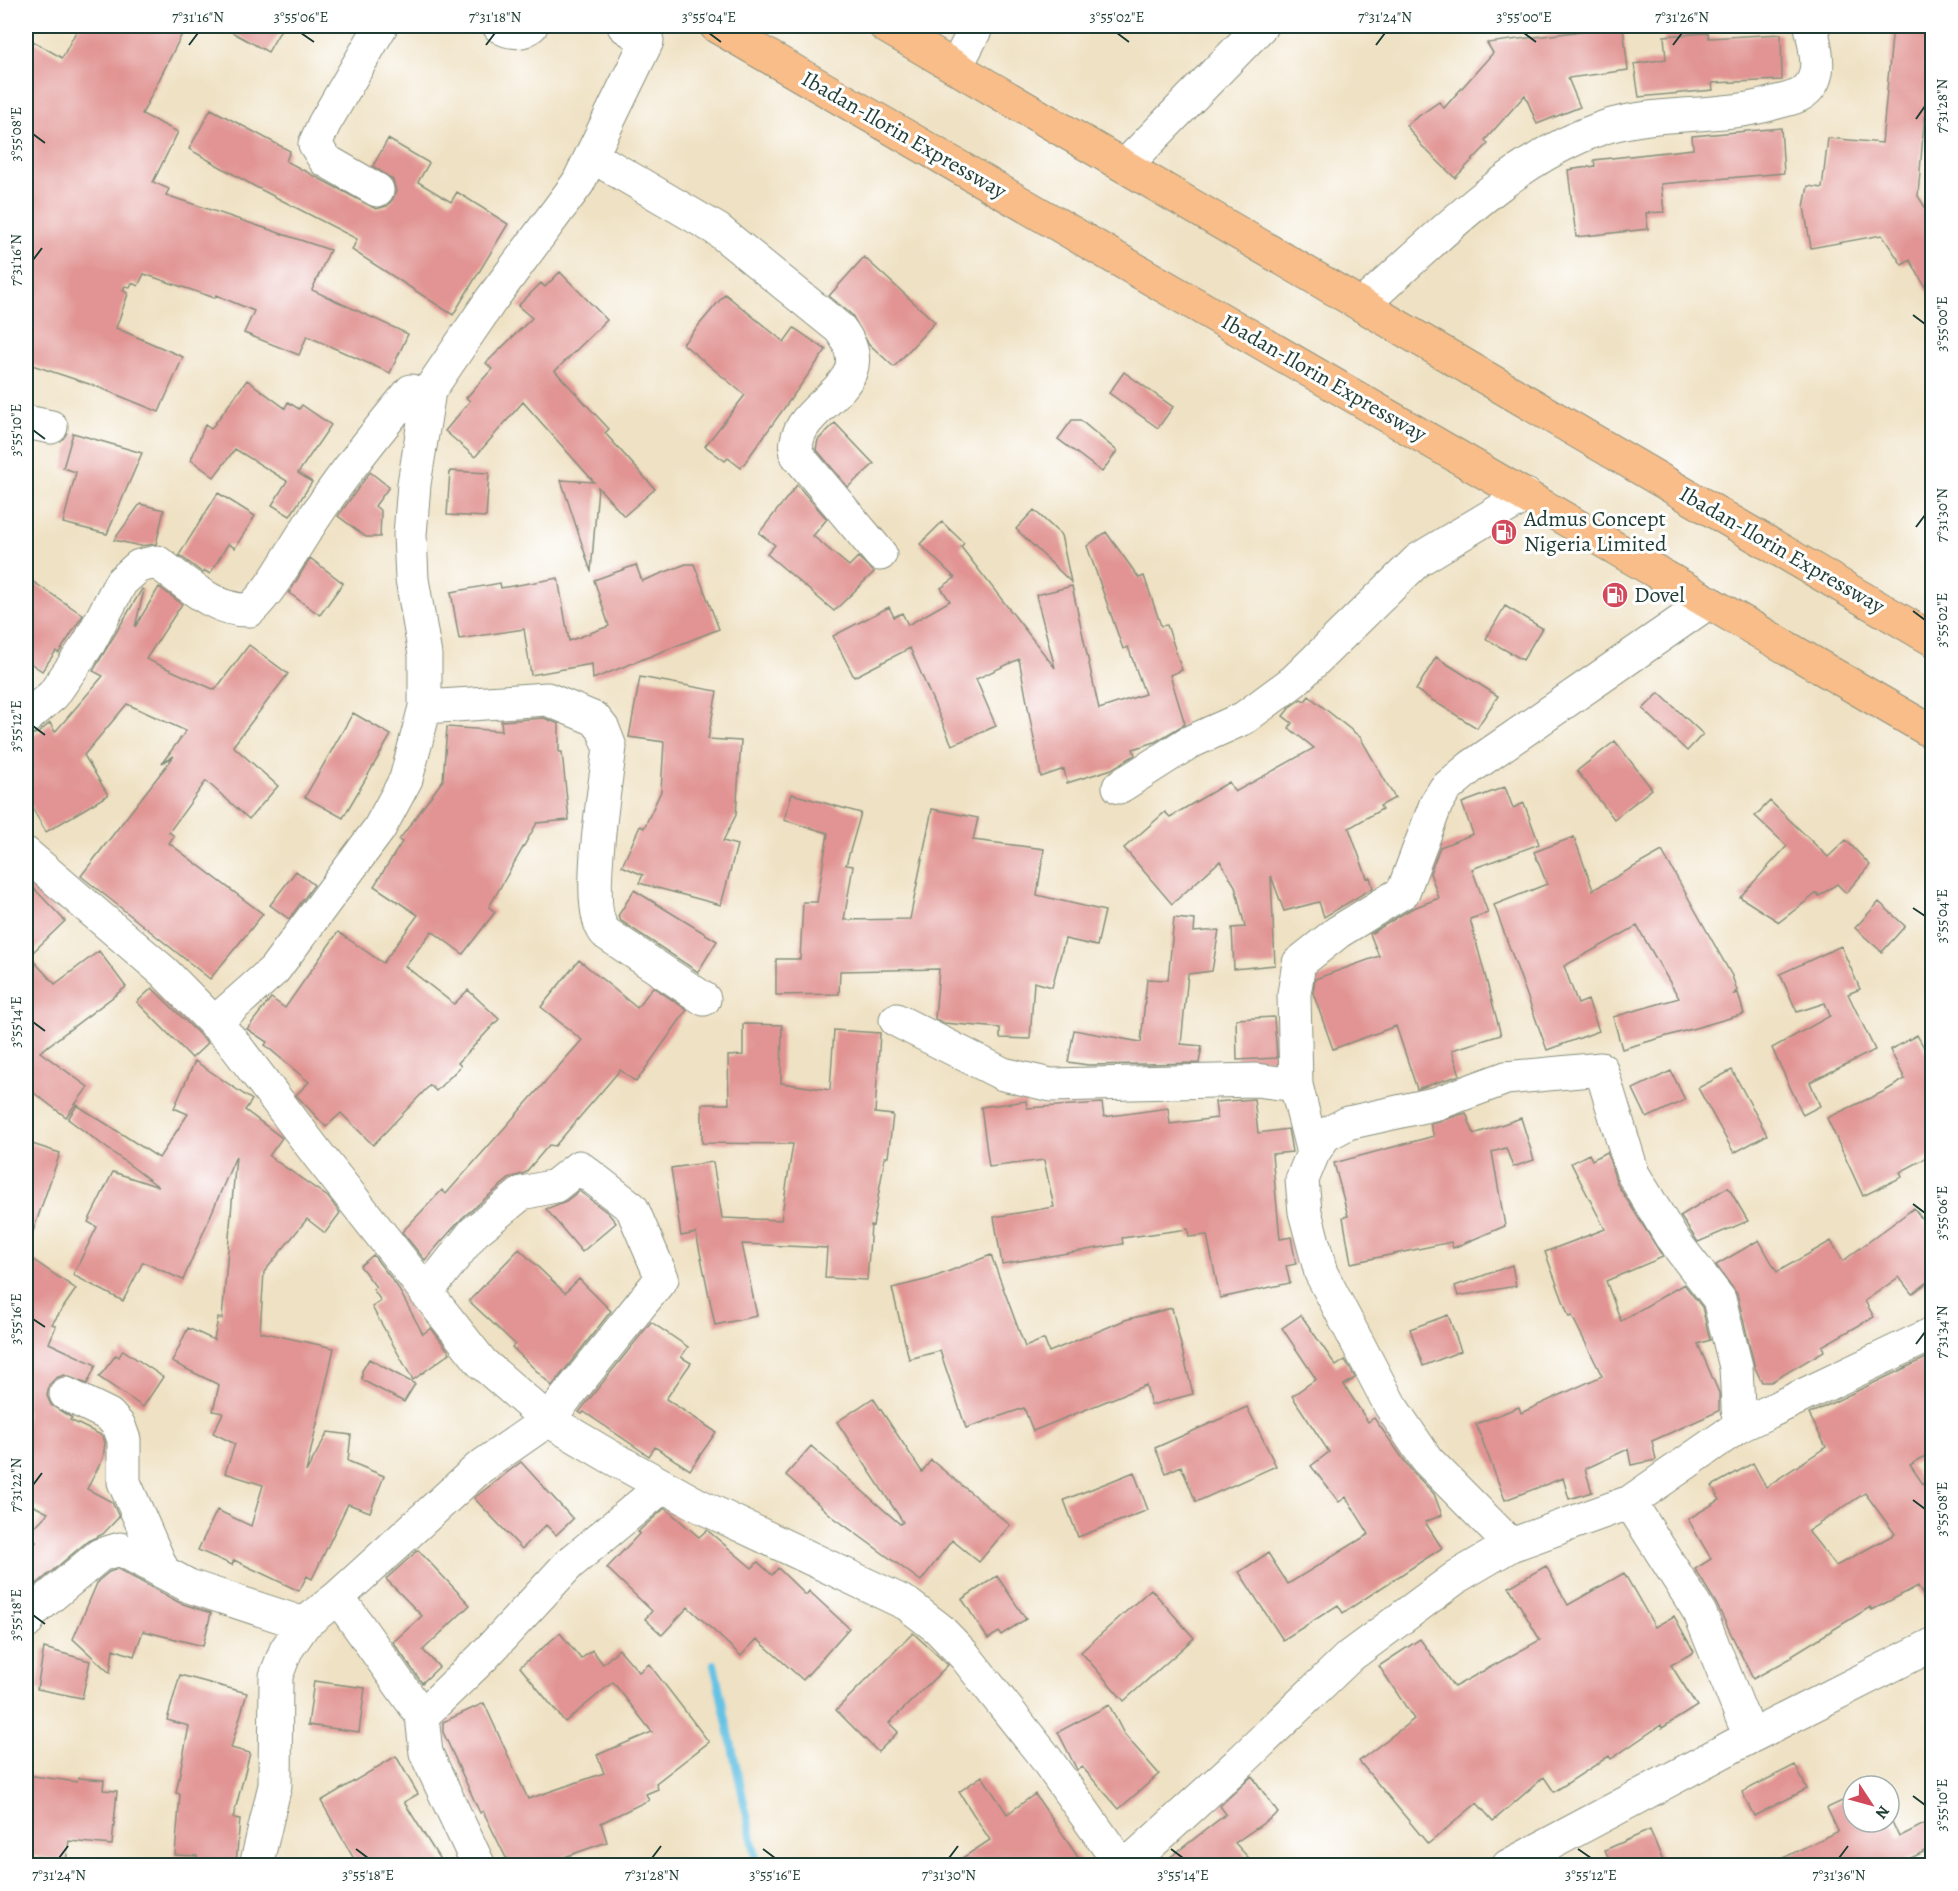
<svg xmlns="http://www.w3.org/2000/svg" width="1958" height="1891" viewBox="0 0 1958 1891" font-family="Alegreya,serif">
	<style>
		.lines { fill: none; stroke-linecap: round; stroke-linejoin: round }
		.stream { stroke: #66c2e4; stroke-width: 8 }
		.building { fill: #e19493; fill-rule: evenodd }
		.minor-casing { stroke: #878f7c; stroke-width: 35 }
		.highway-casing { stroke: #878f7c; stroke-width: 35 }
		.minor { stroke: #fff; stroke-width: 33 }
		.highway { stroke: #f8bd89; stroke-width: 33 }
		.ticks { fill: none; stroke: #1f3d34; stroke-width: 2 }
		.labels { text-anchor: middle; dominant-baseline: central; stroke-width: 6; stroke-linejoin: round; paint-order: stroke }
		.street-label { font-size: 22px; fill: #1f3d34; stroke: #fff }
		.poi-label { font-size: 22px; fill: #1f3d34; stroke: #fff; text-anchor: start }
		.neatline { fill: none; stroke: #1f3d34; stroke-width: 2 }
		.ticks-label { font-size: 15px; text-anchor: middle; fill: #1f3d34 }
	</style>
	<rect width="100%" height="100%" fill="#fff"/>
	<filter id="ink" filterUnits="userSpaceOnUse"><feTurbulence type="fractalNoise" baseFrequency=".0167" numOctaves="2"/><feDisplacementMap in="SourceGraphic" scale="12" xChannelSelector="R" yChannelSelector="G"/><feConvolveMatrix kernelMatrix="1 2 1 2 8 2 1 2 1" color-interpolation-filters="sRGB"/></filter>
	<filter id="wash" filterUnits="userSpaceOnUse"><feTurbulence type="fractalNoise" baseFrequency=".008" numOctaves="4" result="noise"/><feDisplacementMap in="SourceGraphic" scale="24" xChannelSelector="R" yChannelSelector="G"/><feGaussianBlur stdDeviation="1.35" result="paint"/><feColorMatrix in="noise" values="0 0 0 0 0 0 0 0 0 0 0 0 0 0 0 0 0 1.4 0 .05"/><feComposite in="paint" operator="in"/></filter>
	<g filter="url(#wash)">
		<rect width="100%" height="100%" fill="#efe1c3"/>
		<g class="lines">
			<path class="stream" d="M714,1664L758,1866"/>
		</g>
		<g id="blocks">
			<path class="building" d="M79,26H186L142,114L178,132L153,182L169,189L166,195L330,250L312,290L408,334L390,373L307,336L299,355L244,333L254,311L216,295L215,298L144,274L138,286L132,283L130,287L125,286L123,290L128,294L116,328L183,357L159,412L98,387L26,363V37L62,58Z
				M221,26H283L268,52Z
				M1623,26L1628,70L1568,78L1580,107L1537,124L1525,95L1485,140L1488,144L1455,178L1422,146L1406,125L1439,102L1444,108L1493,53L1487,43Z
				M1893,26H1932L1918,196L1932,218V299L1910,260L1902,265L1882,235L1811,248L1804,207L1808,186L1822,188L1828,138L1882,143Z
				M1708,33L1709,38L1781,34L1782,80L1712,83L1713,90L1639,97L1634,64L1666,59L1664,36Z
				M211,109L290,151L286,161L376,209L387,206L393,199L396,191L393,180L373,166L388,139L429,163L418,182L451,202L457,192L508,224L453,315L352,250L357,239L254,186L189,149Z
				M1781,128L1784,173L1661,184L1664,212L1646,213L1648,229L1576,237L1568,170L1595,166L1594,160L1693,149L1692,136Z
				M864,257L935,322L894,367L868,343L852,315L829,296Z
				M560,272L607,320L555,371L609,429L605,433L655,489L624,516L598,487L591,572L561,480L594,482L523,402L475,457L445,431L470,401L466,398L492,369L486,363L532,318L518,306L541,283L545,287Z
				M725,294L784,342L794,328L826,350L741,468L728,458L725,461L705,446L745,395L683,344Z
				M1124,372L1173,407L1158,428L1109,393Z
				M247,380L285,408L288,402L299,409L302,405L331,425L298,473L312,482L290,516L272,505L287,481L235,449L214,477L191,460L205,425L211,429Z
				M1072,420H1080L1117,451L1102,472L1058,439Z
				M835,423L874,464L848,487L816,449L818,440Z
				M73,433L142,453L107,534L63,523L76,472L63,468Z
				M450,471L489,473L486,517L447,515Z
				M370,472L389,487L375,506L381,511L380,537H366L338,516Z
				M797,485L827,519L813,536L849,566L858,557L874,572L834,611L767,554L775,545L759,533Z
				M218,493L255,516L235,548L228,544L210,574L205,571L203,573L179,555Z
				M140,504L164,510L156,544L140,546L114,540Z
				M1034,510L1061,535L1071,582L1016,529Z
				M942,522L964,543L961,547L1055,668L1036,595L1072,586L1099,709L1145,694L1128,647L1123,649L1087,546L1106,532L1139,578L1144,576L1161,626L1167,625L1182,670L1170,675L1185,724L1155,742L1133,749L1135,755L1112,769L1067,783L1064,769L1041,777L1019,659L976,679L996,726L952,745L910,648L854,677L833,636L889,607L894,617L902,613L908,625L950,601L941,588L955,578L920,544Z
				M310,558L343,583L320,615L289,593Z
				M686,564H694L719,629L593,679L592,664L531,675L524,629L459,639L451,592L500,583L501,588L558,578L569,641L609,626L594,580L636,565L642,581Z
				M26,577L83,615L59,653L56,651L42,671L26,660Z
				M159,587L182,604L146,659L215,690L249,645L288,674L233,746L278,786L249,819L206,781L169,832L174,836L169,843L263,914L210,979L81,876L174,756L162,763L186,731L127,704L84,755L108,795L46,832L26,797V736L38,733L50,723L55,732L103,676L93,671L142,589L144,590L135,627Z
				M1505,606L1542,628L1523,660L1486,639Z
				M1436,657L1498,696L1477,728L1416,690Z
				M640,677L717,691L708,739L741,741L736,815L723,841L737,845L721,905L639,883L643,875L622,866L640,826L644,828L661,791L664,742L629,737Z
				M1659,693L1703,734L1687,751L1643,709Z
				M1309,696L1360,737L1395,798L1380,806L1382,809L1349,828L1367,878L1370,877L1373,888L1324,917L1319,902L1284,911L1271,876L1275,965L1234,969L1232,928L1245,927L1235,886L1220,861L1172,904L1124,848L1165,812L1170,817L1229,782L1235,792L1314,748L1289,728L1292,723L1283,716L1291,706L1301,699L1305,701Z
				M353,713L391,735L343,818L305,797Z
				M544,718L559,724V752H562L569,820L537,823L489,907L495,912L463,954L432,931L405,966L454,1004L468,990L499,1019L458,1063L461,1066L436,1091L430,1085L373,1145L341,1113L326,1127L296,1095L309,1082L265,1045L267,1042L247,1029L271,998L285,1008L338,932L383,963L418,915L374,886L402,842L399,840L443,780L447,727L502,731L501,721Z
				M1615,741L1652,789L1614,819L1577,771Z
				M1505,787L1513,808L1524,803L1539,844L1472,869L1488,913L1470,919L1501,1035L1452,1050L1460,1075L1417,1089L1396,1026L1333,1049L1313,993L1315,979L1379,956L1370,934L1411,909L1439,898L1430,873L1440,847L1473,834L1462,803Z
				M792,794L861,813L846,865L853,866L844,920L910,919L932,809L978,818L973,840L1044,849L1037,895L1105,911L1097,946L1065,939L1052,987L1034,982L1030,1039L1000,1038V1028L944,1023L935,1019L939,969L840,971L839,994L776,995V959H800L803,902H817L828,833L784,820Z
				M1770,801L1828,857L1846,840L1870,865L1846,893L1837,884L1819,896L1817,893L1779,922L1740,897L1787,846L1755,816Z
				M1574,837L1593,890L1662,851L1732,976L1737,990L1734,994L1738,993L1744,1014L1622,1049L1613,1017L1679,998L1637,926L1564,966L1578,1004L1588,1000L1599,1031L1547,1050L1494,905L1547,884L1534,852Z
				M296,871L314,885L289,919L270,905Z
				M26,880L65,921L29,956L55,984L99,951L126,987L40,1052L88,1087L66,1117L26,1087Z
				M634,890L717,941L698,972L621,921L618,916Z
				M1879,902L1905,926L1882,952L1855,928Z
				M1174,918L1195,920L1194,932L1219,930L1212,971L1188,974L1181,1044L1202,1046L1199,1063L1088,1065L1068,1062L1074,1030L1141,1042L1147,979L1168,980Z
				M1841,946L1860,989L1848,994L1875,1050L1810,1082L1820,1106L1803,1115L1772,1048L1830,1016L1825,1003L1797,1012L1780,974Z
				M579,960L637,1008L653,987L687,1010L636,1082L620,1070L555,1146L549,1145L525,1173L510,1178L462,1218L425,1260L402,1232L442,1190L446,1194L582,1040L541,1007Z
				M152,988L208,1043L192,1058L137,1002Z
				M1274,1017L1277,1058L1237,1060L1236,1019Z
				M743,1024L782,1025L781,1083L830,1090L834,1030L880,1033L875,1113L893,1115L888,1157H885L873,1226L871,1225L867,1280L825,1278L827,1248L742,1244L757,1316L715,1325L696,1233L681,1236L671,1168L713,1162L722,1218L781,1220L793,1144L702,1143V1104H729L728,1056L743,1055Z
				M1917,1035L1932,1062V1155L1900,1172L1902,1177L1863,1196L1827,1118L1885,1091L1905,1079L1890,1050Z
				M195,1061L252,1100L245,1110L282,1138L269,1156L328,1197L340,1213L325,1233L307,1219L264,1272L260,1332L334,1348L306,1472L328,1432L351,1435L348,1461L384,1476L370,1512L348,1504L312,1579L307,1576L299,1591L234,1560L232,1565L198,1550L217,1510L251,1526L263,1485L225,1473L235,1444L213,1433L223,1413L213,1411L219,1385L172,1362L188,1328L214,1340L218,1318L222,1319L236,1156L183,1280L143,1262L123,1301L73,1275L97,1227L88,1222L113,1172L159,1187L68,1119L77,1105L159,1158L188,1114L174,1108Z
				M1732,1070L1767,1135L1734,1153L1698,1088Z
				M1671,1071L1685,1100L1647,1118L1633,1089Z
				M1254,1099L1258,1133L1288,1129L1290,1140L1292,1152L1272,1154L1280,1239L1291,1237L1296,1264L1286,1266L1290,1283L1220,1298L1207,1235L1189,1237L1188,1229L1122,1238L1123,1244L1002,1264L994,1217L1054,1207L1044,1160L989,1167L981,1107L1026,1101L1027,1108L1102,1103L1104,1117L1168,1108L1170,1124L1217,1118L1215,1102Z
				M1466,1113L1474,1134L1521,1118L1534,1160L1513,1167L1506,1148L1492,1152L1505,1226L1453,1248L1451,1242L1351,1263L1343,1217L1348,1216L1334,1163L1434,1136L1430,1124Z
				M26,1142L60,1153L29,1243L26,1242Z
				M1607,1152L1617,1184L1663,1257L1606,1281L1621,1321L1684,1284L1702,1307L1710,1340L1698,1344L1719,1393V1411L1652,1441L1656,1460L1631,1465L1628,1449L1585,1469L1592,1492L1569,1499L1563,1478L1505,1500L1476,1424L1519,1407L1521,1413L1602,1376L1572,1316L1569,1317L1545,1252L1605,1229L1571,1163L1589,1154L1592,1160Z
				M1728,1187L1748,1221L1698,1242L1680,1216Z
				M579,1191L608,1213L616,1223L582,1252L546,1209L566,1201Z
				M1914,1208L1932,1233V1279L1912,1294L1899,1277L1865,1301L1874,1317L1822,1346L1824,1351L1771,1382H1762L1755,1368L1737,1294L1716,1265L1759,1240L1777,1272L1831,1241L1843,1261Z
				M519,1249L565,1293L579,1279L611,1311L552,1386L512,1347L515,1344L469,1301Z
				M26,1255L76,1289L52,1324L56,1326L49,1343L96,1365L87,1384L64,1375L56,1378L49,1385L47,1396L51,1405L72,1418L70,1420L103,1436L105,1443L103,1458L87,1489L112,1502L119,1517L103,1534L88,1541L26,1593V1553L36,1542L28,1534L48,1513L26,1502Z
				M373,1255L397,1286L423,1334L431,1328L450,1353L413,1380L372,1307L381,1301L373,1289L376,1287L360,1266Z
				M991,1255L1025,1347L1044,1339L1049,1352L1125,1320L1172,1308L1193,1394L1151,1405L1146,1385L1033,1431L1024,1408L966,1428L940,1351L909,1359L892,1288L929,1279Z
				M1512,1265L1516,1286L1458,1296L1455,1286Z
				M1301,1315L1336,1366L1345,1360L1347,1363L1355,1378L1344,1385L1368,1422L1374,1418L1411,1470L1434,1494L1442,1515L1425,1522L1442,1548L1343,1613L1338,1605L1283,1640L1239,1572L1268,1553L1288,1584L1369,1534L1346,1497L1339,1502L1311,1466L1329,1452L1292,1396L1316,1379L1282,1328Z
				M1448,1315L1461,1351L1423,1366L1410,1329Z
				M651,1322L688,1347L681,1357L691,1363L666,1399L716,1432L690,1470L655,1447L649,1456L584,1412L582,1414L579,1412Z
				M123,1350L163,1377L143,1407L99,1377L116,1355L119,1357Z
				M1932,1355V1452L1910,1465L1932,1497V1612L1918,1586L1872,1610L1870,1607L1792,1655L1793,1657L1753,1679L1716,1603L1695,1569L1711,1559L1688,1519L1720,1500L1712,1486L1753,1463L1766,1487L1826,1447L1809,1414ZM1865,1493L1895,1534L1836,1566L1808,1531Z
				M369,1359L415,1384L404,1402L362,1380V1371Z
				M873,1398L922,1472L931,1460L1010,1525L979,1562L952,1540L921,1581L833,1517L786,1475L811,1446L900,1524L903,1522L837,1422Z
				M1247,1407L1276,1466L1196,1502L1181,1466L1166,1473L1155,1448Z
				M521,1462L573,1519L556,1535L546,1525L522,1549L474,1498Z
				M1134,1472L1148,1510L1078,1537L1064,1500Z
				M665,1508L699,1537L707,1530L752,1568L758,1562L772,1575L778,1568L806,1595L809,1591L849,1628L803,1680L757,1639L741,1656L688,1607L662,1635L645,1619L652,1611L607,1568L640,1533L638,1532L641,1529Z
				M418,1550L470,1605L423,1650L439,1667L422,1683L393,1642L422,1616L386,1579Z
				M1546,1566L1568,1605L1624,1573L1655,1627L1674,1616L1694,1652L1671,1665L1697,1706L1662,1728L1661,1725L1611,1759L1609,1756L1554,1792L1544,1777L1493,1821L1477,1803L1428,1844L1359,1761L1414,1719L1379,1666L1420,1639L1454,1687L1540,1640L1509,1587Z
				M118,1569L180,1603L211,1613L203,1646L143,1631L134,1656L113,1649L110,1673L73,1639L98,1581L109,1572Z
				M997,1576L1026,1619L1001,1635L999,1632L988,1639L962,1599Z
				M1151,1589L1194,1638L1124,1701L1081,1652Z
				M560,1633L581,1659L592,1650L603,1664L619,1649L639,1672L649,1664L709,1742L656,1783L658,1789L646,1794L649,1800L601,1823L607,1842L559,1859L562,1866H510L483,1811L480,1813L443,1732V1722L484,1703L528,1799L604,1773L597,1755L652,1732L613,1682L565,1722L520,1667Z
				M913,1633L948,1665L889,1723L898,1732L878,1752L836,1710Z
				M44,1648L90,1661L82,1698L37,1689Z
				M180,1675L247,1693L231,1748L250,1753L233,1818L240,1819L236,1864L197,1861V1856L175,1855L180,1794L176,1793L189,1726L167,1720Z
				M314,1681L365,1688L359,1732L308,1725Z
				M1109,1705L1124,1734L1159,1774L1119,1809L1082,1767L1077,1770L1058,1732Z
				M396,1756L418,1794L404,1802L444,1866H358L321,1801Z
				M1795,1765L1807,1789L1754,1816L1742,1792Z
				M26,1775L77,1782L78,1778L104,1780L103,1790L117,1791L112,1845L69,1841L66,1861L26,1855Z
				M982,1776L1007,1814L1035,1794L1084,1866H950L990,1840L959,1792Z
				M1252,1776L1278,1813L1235,1843L1256,1866H1159L1226,1814L1220,1806Z
				M1853,1796V1822H1889V1815L1899,1837L1932,1820V1848L1894,1866H1767L1838,1831L1827,1808Z
				M1650,1830L1665,1866H1612L1605,1850Z"/>
		</g>
	</g>
	<g filter="url(#ink)">
		<use href="#blocks" fill-opacity="0" stroke="#878f7c" stroke-width="1.5"/>
		<g class="lines">
			<defs>
				<path id="minor" d="M499,26C509,33 522,34 531,26
					M956,67L977,26
					M592,156L718,230L840,329C887,391 787,402 797,455L880,554
					M1125,166L1261,26
					M377,190L325,160L315,144L324,124L381,26
					M1362,305C1435,241 1509,160 1602,128C1658,109 1721,120 1777,102C1786,100 1796,98 1803,93C1825,77 1815,48 1811,26
					M26,422L51,427
					M425,707L547,699L595,719L603,729L610,747C606,782 582,913 607,934L704,999
					M26,718L53,695L89,643L121,582L139,566L157,562C184,581 215,612 250,610C275,586 289,555 308,527C339,479 374,435 411,391
					M1119,787L1188,743L1244,718L1294,681L1418,560L1526,495
					M26,854L164,972L232,1041L319,1156L482,1363L548,1420L609,1456L700,1506L907,1604L938,1628L964,1655L1044,1756L1122,1866
					M896,1020L1003,1074L1051,1085L1256,1080L1296,1085
					M214,1023L274,970L379,829L406,779L425,707V655L412,579L410,535L414,484L429,391L491,300L578,183L647,41L624,26
					M1313,1153L1296,1085L1294,994L1299,963L1338,932L1403,892L1436,804L1445,789L1471,767L1709,602
					M66,1394L109,1415L119,1426L124,1440V1482L163,1571
					M1630,1502L1700,1613L1750,1737
					M1511,1545L1427,1460L1390,1405L1321,1273L1305,1212L1302,1180L1313,1153L1325,1135L1348,1123L1438,1103L1506,1078L1601,1069L1633,1174L1671,1237L1719,1299L1736,1367L1739,1426
					M338,1597L422,1716
					M26,1623L33,1611L100,1555L120,1549L189,1586L304,1624
					M256,1866L275,1785L276,1676L286,1650L304,1624L338,1597L479,1468L548,1420L662,1278L632,1208L579,1167L555,1186L522,1193L474,1232L426,1293
					M479,1866L426,1753L422,1716L483,1657L569,1564L663,1486
					M1126,1866L1237,1765L1350,1656L1458,1576L1511,1545L1630,1502L1739,1426L1932,1334
					M1508,1866L1750,1737L1932,1645"/>
				<path id="highway" d="M716,26L1932,732
					M885,26L1932,639"/>
			</defs>
			<use href="#minor" class="minor-casing"/>
			<use href="#highway" class="highway-casing"/>
			<use href="#minor" class="minor"/>
			<use href="#highway" class="highway"/>
		</g>
	</g>
	<path class="ticks" d="M301,33L314,42M709,33L721,42M1117,33L1129,42M1524,33L1536,42M189,45L198,33M486,45L495,33M1376,45L1385,33M1673,45L1682,33M1916,119L1925,106M33,134L45,143M33,260L42,248M1913,315L1925,324M33,430L45,439M1916,527L1925,515M1913,611L1925,620M33,726L45,735M1913,908L1925,916M33,1022L45,1031M1913,1204L1925,1213M33,1319L45,1327M1916,1344L1925,1332M33,1485L42,1473M1913,1500L1925,1509M33,1615L45,1624M1913,1796L1925,1805M356,1849L368,1858M763,1849L775,1858M1171,1849L1183,1858M1578,1849L1591,1858M59,1858L68,1846M652,1858L661,1846M949,1858L958,1846M1839,1858L1848,1846"/>
	<defs>
		<symbol id="fuel-disc" viewBox="-11 -11 22 22"><circle r="9.5" fill="#d1495b" stroke="#fff"/><path d="M-5.5-6h7V0h2V4h1.3V-2.5L3-4.5l.8-.8L6-3V5H2.5V1h-1V6h-7ZM-4.2-4.7v3.2H.2V-4.7Z" fill="#fff"/></symbol>
	</defs>
	<g fill-rule="evenodd">
		<use href="#fuel-disc" x="1489" y="517" width="30" height="30"/>
		<use href="#fuel-disc" x="1600" y="580" width="30" height="30"/>
	</g>
	<g class="labels">
		<g class="street-label">
			<text transform="translate(904 135) rotate(30)">Ibadan-Ilorin Expressway</text>
			<text transform="translate(1324 378) rotate(30)">Ibadan-Ilorin Expressway</text>
			<text transform="translate(1782 550) rotate(30)">Ibadan-Ilorin Expressway</text>
		</g>
		<g class="poi-label">
			<text x="1524" y="519">Admus Concept<tspan x="1524" dy="25">Nigeria Limited</tspan></text>
			<text x="1634" y="595">Dovel</text>
		</g>
	</g>
	<rect width="1958" height="1891" fill="none" stroke="#fff" stroke-width="66"/>
	<g transform="translate(1871 1804) rotate(126)"><circle r="28" fill="#ffffff" stroke="#a5b1ae" stroke-width="1.5"/>
	<path d="M0-4.5L10 22L0 15L-10 22Z" fill="#d1495b"/>
	<text y="-9" font-size="16" font-weight="bold" text-anchor="middle" fill="#1f3d34">N</text>
	</g>
	<rect x="33" y="33" width="1892" height="1825" class="neatline"/>
	<g class="ticks-label">
		<text x="198" y="22">7°31'16"N</text>
		<text x="301" y="22">3°55'06"E</text>
		<text x="495" y="22">7°31'18"N</text>
		<text x="709" y="22">3°55'04"E</text>
		<text x="1117" y="22">3°55'02"E</text>
		<text x="1385" y="22">7°31'24"N</text>
		<text x="1524" y="22">3°55'00"E</text>
		<text x="1682" y="22">7°31'26"N</text>
		<text transform="translate(1942 106) rotate(-90)" y="5">7°31'28"N</text>
		<text transform="translate(16 134) rotate(-90)" y="5">3°55'08"E</text>
		<text transform="translate(16 260) rotate(-90)" y="5">7°31'16"N</text>
		<text transform="translate(1942 324) rotate(-90)" y="5">3°55'00"E</text>
		<text transform="translate(16 430) rotate(-90)" y="5">3°55'10"E</text>
		<text transform="translate(1942 515) rotate(-90)" y="5">7°31'30"N</text>
		<text transform="translate(1942 620) rotate(-90)" y="5">3°55'02"E</text>
		<text transform="translate(16 726) rotate(-90)" y="5">3°55'12"E</text>
		<text transform="translate(1942 916) rotate(-90)" y="5">3°55'04"E</text>
		<text transform="translate(16 1022) rotate(-90)" y="5">3°55'14"E</text>
		<text transform="translate(1942 1213) rotate(-90)" y="5">3°55'06"E</text>
		<text transform="translate(16 1319) rotate(-90)" y="5">3°55'16"E</text>
		<text transform="translate(1942 1332) rotate(-90)" y="5">7°31'34"N</text>
		<text transform="translate(16 1485) rotate(-90)" y="5">7°31'22"N</text>
		<text transform="translate(1942 1509) rotate(-90)" y="5">3°55'08"E</text>
		<text transform="translate(16 1615) rotate(-90)" y="5">3°55'18"E</text>
		<text transform="translate(1942 1805) rotate(-90)" y="5">3°55'10"E</text>
		<text x="59" y="1880">7°31'24"N</text>
		<text x="368" y="1880">3°55'18"E</text>
		<text x="652" y="1880">7°31'28"N</text>
		<text x="775" y="1880">3°55'16"E</text>
		<text x="949" y="1880">7°31'30"N</text>
		<text x="1183" y="1880">3°55'14"E</text>
		<text x="1591" y="1880">3°55'12"E</text>
		<text x="1839" y="1880">7°31'36"N</text>
	</g>
</svg>
